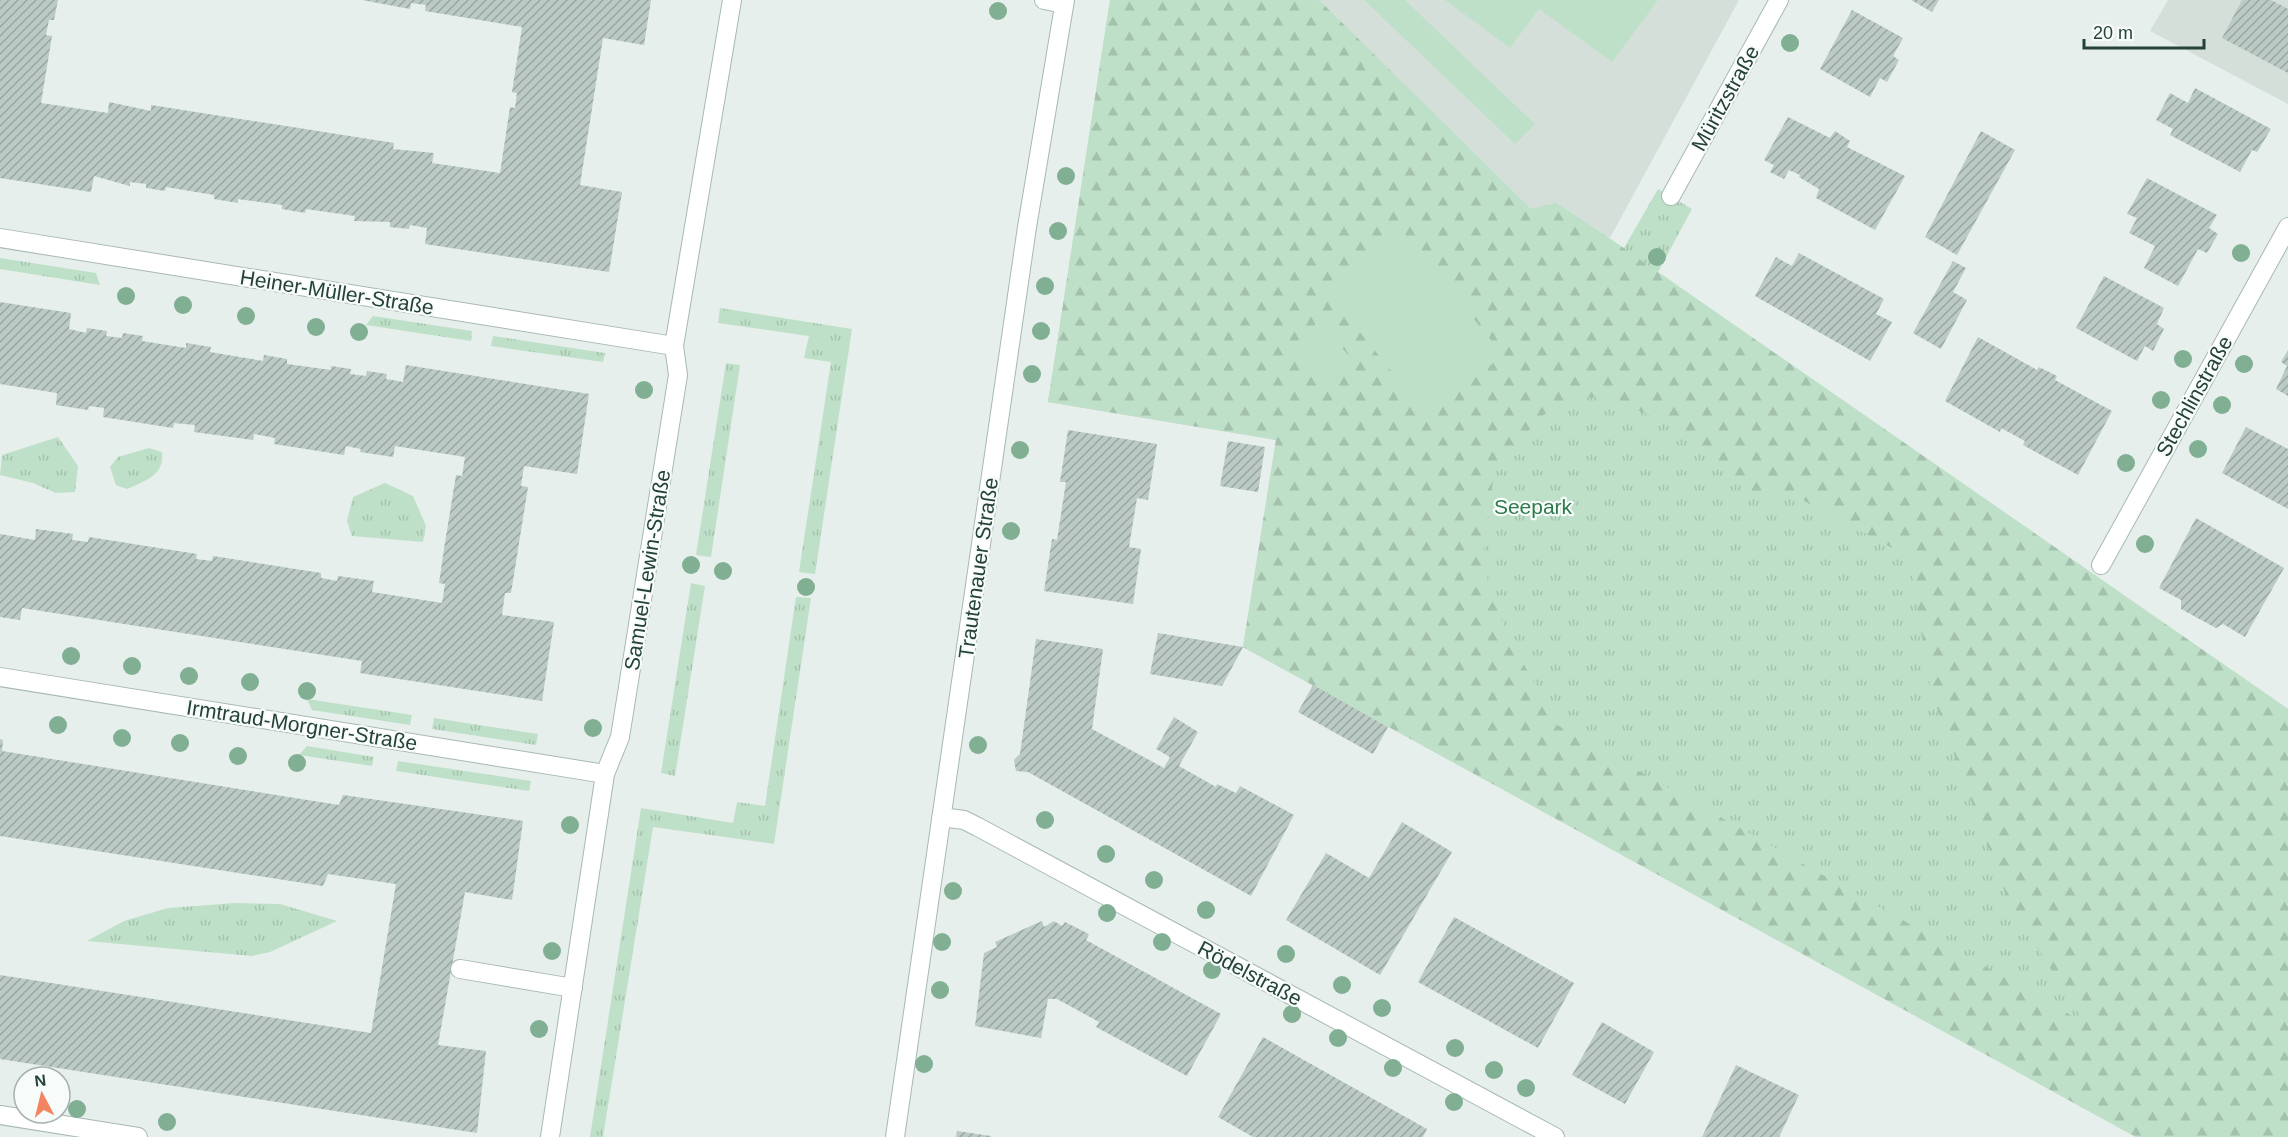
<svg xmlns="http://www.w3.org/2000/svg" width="2288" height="1137" viewBox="0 0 2288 1137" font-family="Arial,sans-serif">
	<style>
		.built { fill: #d4dfda }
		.grass { fill: url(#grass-tufts) }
		.forest { fill: url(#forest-firs); fill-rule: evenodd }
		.pitch { fill: #bfe0c8 }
		.building { fill: url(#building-hatch) }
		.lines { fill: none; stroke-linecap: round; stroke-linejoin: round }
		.minor-casing { stroke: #a8b8b2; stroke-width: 20 }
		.minor { stroke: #fff; stroke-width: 18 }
		.tree { fill: #80af93 }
		.labels { text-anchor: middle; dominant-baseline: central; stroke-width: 4.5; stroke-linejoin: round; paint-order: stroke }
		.street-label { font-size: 21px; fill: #24423a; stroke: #f7fbf9 }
		.park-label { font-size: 21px; fill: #2d7a4b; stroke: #f7fbf9 }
	</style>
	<defs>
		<pattern id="grass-tufts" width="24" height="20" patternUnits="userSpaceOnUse" patternTransform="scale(1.5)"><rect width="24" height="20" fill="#bfe0c8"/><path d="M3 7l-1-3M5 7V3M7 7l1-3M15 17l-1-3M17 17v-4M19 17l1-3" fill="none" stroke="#a4c1ad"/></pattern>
		<pattern id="forest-firs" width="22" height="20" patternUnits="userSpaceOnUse" patternTransform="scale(1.5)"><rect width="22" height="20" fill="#bfe0c8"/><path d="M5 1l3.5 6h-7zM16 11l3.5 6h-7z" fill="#a4c1ad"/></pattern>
		<pattern id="building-hatch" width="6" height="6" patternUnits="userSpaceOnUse" patternTransform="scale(1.5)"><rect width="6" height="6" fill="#bbcac4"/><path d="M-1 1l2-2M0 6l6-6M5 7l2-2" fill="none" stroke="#98a6a0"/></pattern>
	</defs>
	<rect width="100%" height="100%" fill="#e6efeb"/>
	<path class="built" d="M1319,0H1739L1610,238L1593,227L1531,209Z
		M2168,0H2288V104L2150,31Z"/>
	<path class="grass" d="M1110,0H1319L1531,209L1556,203L1624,248L1658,189L1692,209L1658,272L2288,709V1137H2136L1243,647L1276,440L1048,402Z
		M0,258L96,273L100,285L0,269Z
		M720,308L852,329L815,574L799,572L831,362L804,358L809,336L718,323Z
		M373,316L472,331L471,341L366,325Z
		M493,336L605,353L603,362L491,346Z
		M726,363L740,365L711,557L696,555Z
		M58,437L78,466L75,492L56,493L33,483L0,475L2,455Z
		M149,448L162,452C165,475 145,481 127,489L116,485L110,467L118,457Z
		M385,483L413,496L426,526L423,542L352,536L347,521L353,497Z
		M691,583L705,586L675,776L661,773Z
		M796,597L811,598L774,844L653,827L603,1137H590L641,808L733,823L737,802L765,806Z
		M307,699L412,715L410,725L312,710Z
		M434,718L538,734L536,745L432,729Z
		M307,746L374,757L372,766L299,755Z
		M398,761L531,781L529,791L396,771Z
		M236,903L280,904L337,921L270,952L252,956L87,941L124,921L168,908Z"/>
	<path class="forest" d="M1110,0H1319L1531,209L1556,203L1593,227L2288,709V1137H2136L1243,647L1276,440L1048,402ZM1609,397L1666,423L1755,496H1795L1909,557L1931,692L2009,903L2085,1023L1557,725L1504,628L1482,561L1494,473L1540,417L1575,398Z"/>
	<path class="pitch" d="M1364,0H1405L1535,124L1515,144Z
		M1445,0H1658L1612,62L1539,9L1510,48Z
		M1399,227L1503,355L1428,416L1324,288Z
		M1318,322L1355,362L1328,387L1291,347Z"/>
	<path class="building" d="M0,0H58L54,20H49L46,35L52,36L41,103L108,113L109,102L151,111V105L394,143L393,149L434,153L432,163L500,173L510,107L515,108L517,93L512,92L522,27L425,11L426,5L411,3L410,9L362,0H651L644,45L603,38L580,185L622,192L609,272L425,244L427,228L410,225L409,229L390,227V222L354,221L355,216L306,209L305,213L282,209V205L238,199V203L214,199V195L166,187L165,191L146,188V184L130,182V186L94,176L91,192L0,178Z
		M1911,0H1939L1932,12Z
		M2242,0H2271L2288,9V73L2222,38Z
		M1852,10L1903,38L1893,56L1899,60L1887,82L1880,78L1870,97L1820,69Z
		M2195,88L2271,129L2257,152L2252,150L2240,172L2170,135L2173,129L2156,120L2170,93L2188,103Z
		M1788,117L1830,138L1835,131L1850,141L1847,147L1905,176L1875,230L1816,198L1819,189L1799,177L1800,175L1789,170L1784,179L1770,172L1774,165L1764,160Z
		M1981,131L2015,150L1957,255L1925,237Z
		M2147,178L2217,215L2209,228L2218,234L2207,253L2198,249L2178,286L2144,268L2155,246L2129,233L2137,218L2127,214Z
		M1799,253L1884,299L1876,314L1892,322L1870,361L1755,296L1776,257L1792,266Z
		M1953,261L1966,268L1953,292L1967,300L1941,349L1913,333Z
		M2104,276L2164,308L2157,324L2164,329L2153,351L2145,346L2137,361L2076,328Z
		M0,302L71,313L69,329L86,333L87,328L107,331L106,336L122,338L123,333L143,336L142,341L186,348V343L211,347L210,352L263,361L264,355L287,359V364L331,370V366L351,369L350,374L366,376L367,371L387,374L386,379L403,382L406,365L589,394L577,474L524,466L521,486L528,487L511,593H505L502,615L554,622L542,701L360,673L362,661L22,608L20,620L0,617V534L35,540L36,529L73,534L72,540L88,542L89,537L197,554L196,559L212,561L213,556L321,573V578L337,581L338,576L374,581L372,592L442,603L445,584L439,583L444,549L456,475L462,476L465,457L395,446L393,457L360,452L361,449L346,446L344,455L274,444L275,438L254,434L253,440L194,432L195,425L174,423L173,428L103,417L104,408L89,406L88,410L56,405L57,393L0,384Z
		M1978,337L2037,370L2039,367L2057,376L2055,380L2112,411L2078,475L2023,445L2025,441L2001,428L2000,432L1945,401Z
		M2288,350V396L2276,389L2287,366L2281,362Z
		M2246,427L2288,449V509L2222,473Z
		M1068,430L1157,444L1148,500L1137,498L1129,547L1141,549L1133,604L1044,591L1052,539L1057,540L1066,482H1060Z
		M1228,441L1265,447L1258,492L1220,486Z
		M2196,518L2284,568L2245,637L2223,624L2216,628L2181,609V600L2159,588Z
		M1158,633L1243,647L1222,686L1150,674Z
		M1036,639L1103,649L1092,729L1164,768L1170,757L1156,749L1174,717L1198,732L1179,766L1216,787L1217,784L1236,793L1240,786L1294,815L1251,896L1028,772L1016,771L1014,760L1020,754Z
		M1313,685L1388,727L1373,754L1298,712Z
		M0,739L3,740L2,751L339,805L343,795L523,821L512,900L465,892L438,1045L486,1051L477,1133L0,1059V975L371,1033L396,884L328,874L323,886L0,836Z
		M1402,822L1452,852L1380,975L1286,920L1326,853L1369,878Z
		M1454,917L1574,983L1538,1048L1418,982Z
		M1042,921L1044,927L1054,921L1062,926L1065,922L1089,934L1086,940L1221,1014L1187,1076L1096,1027L1099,1022L1057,999H1048L1041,1038L975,1026L984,953L997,947L995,942Z
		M1602,1022L1654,1052L1625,1104L1572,1075Z
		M1263,1037L1427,1129L1423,1137H1253L1218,1117Z
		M1736,1065L1799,1095L1779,1137H1702Z
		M957,1131L991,1136V1137H956Z"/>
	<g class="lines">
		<defs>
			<path id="minor" d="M1044,0L1064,4
				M1671,196L1779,0
				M0,238L674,346
				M2101,565L2288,227
				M0,677L605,774
				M941,817L964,820L978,827L1555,1137
				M460,969L573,988
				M0,1115L138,1137
				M550,1137L605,774L620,737L678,375L674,346L732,0
				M895,1137L1027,227L1065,0"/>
		</defs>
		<use href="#minor" class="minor-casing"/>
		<use href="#minor" class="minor"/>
	</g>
	<g class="tree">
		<circle cx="998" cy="11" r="9"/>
		<circle cx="1790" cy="43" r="9"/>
		<circle cx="1066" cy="176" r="9"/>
		<circle cx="1058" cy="231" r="9"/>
		<circle cx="2241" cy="253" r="9"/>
		<circle cx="1657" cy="257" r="9"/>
		<circle cx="1045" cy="286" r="9"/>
		<circle cx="126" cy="296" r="9"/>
		<circle cx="183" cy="305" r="9"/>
		<circle cx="246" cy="316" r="9"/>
		<circle cx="316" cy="327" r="9"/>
		<circle cx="1041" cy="331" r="9"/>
		<circle cx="359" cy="332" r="9"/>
		<circle cx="2183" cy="359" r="9"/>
		<circle cx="2244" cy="364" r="9"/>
		<circle cx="1032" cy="374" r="9"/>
		<circle cx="644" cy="390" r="9"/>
		<circle cx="2161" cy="400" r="9"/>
		<circle cx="2222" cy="405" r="9"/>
		<circle cx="2198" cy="449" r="9"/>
		<circle cx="1020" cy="450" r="9"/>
		<circle cx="2126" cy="463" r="9"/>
		<circle cx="1011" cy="531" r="9"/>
		<circle cx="2145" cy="544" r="9"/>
		<circle cx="691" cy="565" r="9"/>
		<circle cx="723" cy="571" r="9"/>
		<circle cx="806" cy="587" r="9"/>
		<circle cx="71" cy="656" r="9"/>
		<circle cx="132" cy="666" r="9"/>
		<circle cx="189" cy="676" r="9"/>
		<circle cx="250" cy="682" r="9"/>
		<circle cx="307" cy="691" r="9"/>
		<circle cx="58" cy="725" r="9"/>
		<circle cx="593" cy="728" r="9"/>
		<circle cx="122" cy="738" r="9"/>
		<circle cx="180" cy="743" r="9"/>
		<circle cx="978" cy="745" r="9"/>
		<circle cx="238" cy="756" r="9"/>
		<circle cx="297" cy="763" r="9"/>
		<circle cx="1045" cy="820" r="9"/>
		<circle cx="570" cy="825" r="9"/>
		<circle cx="1106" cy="854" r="9"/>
		<circle cx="1154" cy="880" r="9"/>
		<circle cx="953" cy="891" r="9"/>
		<circle cx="1206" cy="910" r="9"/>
		<circle cx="1107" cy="913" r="9"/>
		<circle cx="942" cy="942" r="9"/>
		<circle cx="1162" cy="942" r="9"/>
		<circle cx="552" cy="951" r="9"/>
		<circle cx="1286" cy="954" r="9"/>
		<circle cx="1212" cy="970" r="9"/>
		<circle cx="1342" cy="985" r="9"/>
		<circle cx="940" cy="990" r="9"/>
		<circle cx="1382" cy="1008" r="9"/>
		<circle cx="1292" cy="1014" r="9"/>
		<circle cx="539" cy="1029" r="9"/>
		<circle cx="1338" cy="1038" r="9"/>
		<circle cx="1455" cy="1048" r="9"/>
		<circle cx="924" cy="1064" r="9"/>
		<circle cx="1393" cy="1068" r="9"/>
		<circle cx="1494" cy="1070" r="9"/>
		<circle cx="1526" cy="1088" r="9"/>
		<circle cx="1454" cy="1102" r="9"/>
		<circle cx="77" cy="1109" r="9"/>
		<circle cx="167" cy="1122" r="9"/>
	</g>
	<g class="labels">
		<g class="street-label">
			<text transform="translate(1725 98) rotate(-61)">Müritzstraße</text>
			<text transform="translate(337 292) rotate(9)">Heiner-Müller-Straße</text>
			<text transform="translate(2194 396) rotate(-61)">Stechlinstraße</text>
			<text transform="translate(978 568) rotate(-82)">Trautenauer Straße</text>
			<text transform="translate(647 570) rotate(-81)">Samuel-Lewin-Straße</text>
			<text transform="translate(302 725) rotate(9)">Irmtraud-Morgner-Straße</text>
			<text transform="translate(1250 973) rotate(28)">Rödelstraße</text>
		</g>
		<g class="park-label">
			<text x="1533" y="506">Seepark</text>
		</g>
	</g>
	<g transform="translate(42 1095) rotate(353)"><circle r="28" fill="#f7fbf9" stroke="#a3b1ad" stroke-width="1.5"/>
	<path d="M0-4.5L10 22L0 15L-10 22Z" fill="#f4845f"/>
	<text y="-9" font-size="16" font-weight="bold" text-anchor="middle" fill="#24423a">N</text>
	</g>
	<path d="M2084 39v9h120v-9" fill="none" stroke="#24423a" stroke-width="3"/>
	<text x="2093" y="39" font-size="18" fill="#24423a" stroke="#f7fbf9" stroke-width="4.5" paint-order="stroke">20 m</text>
</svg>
